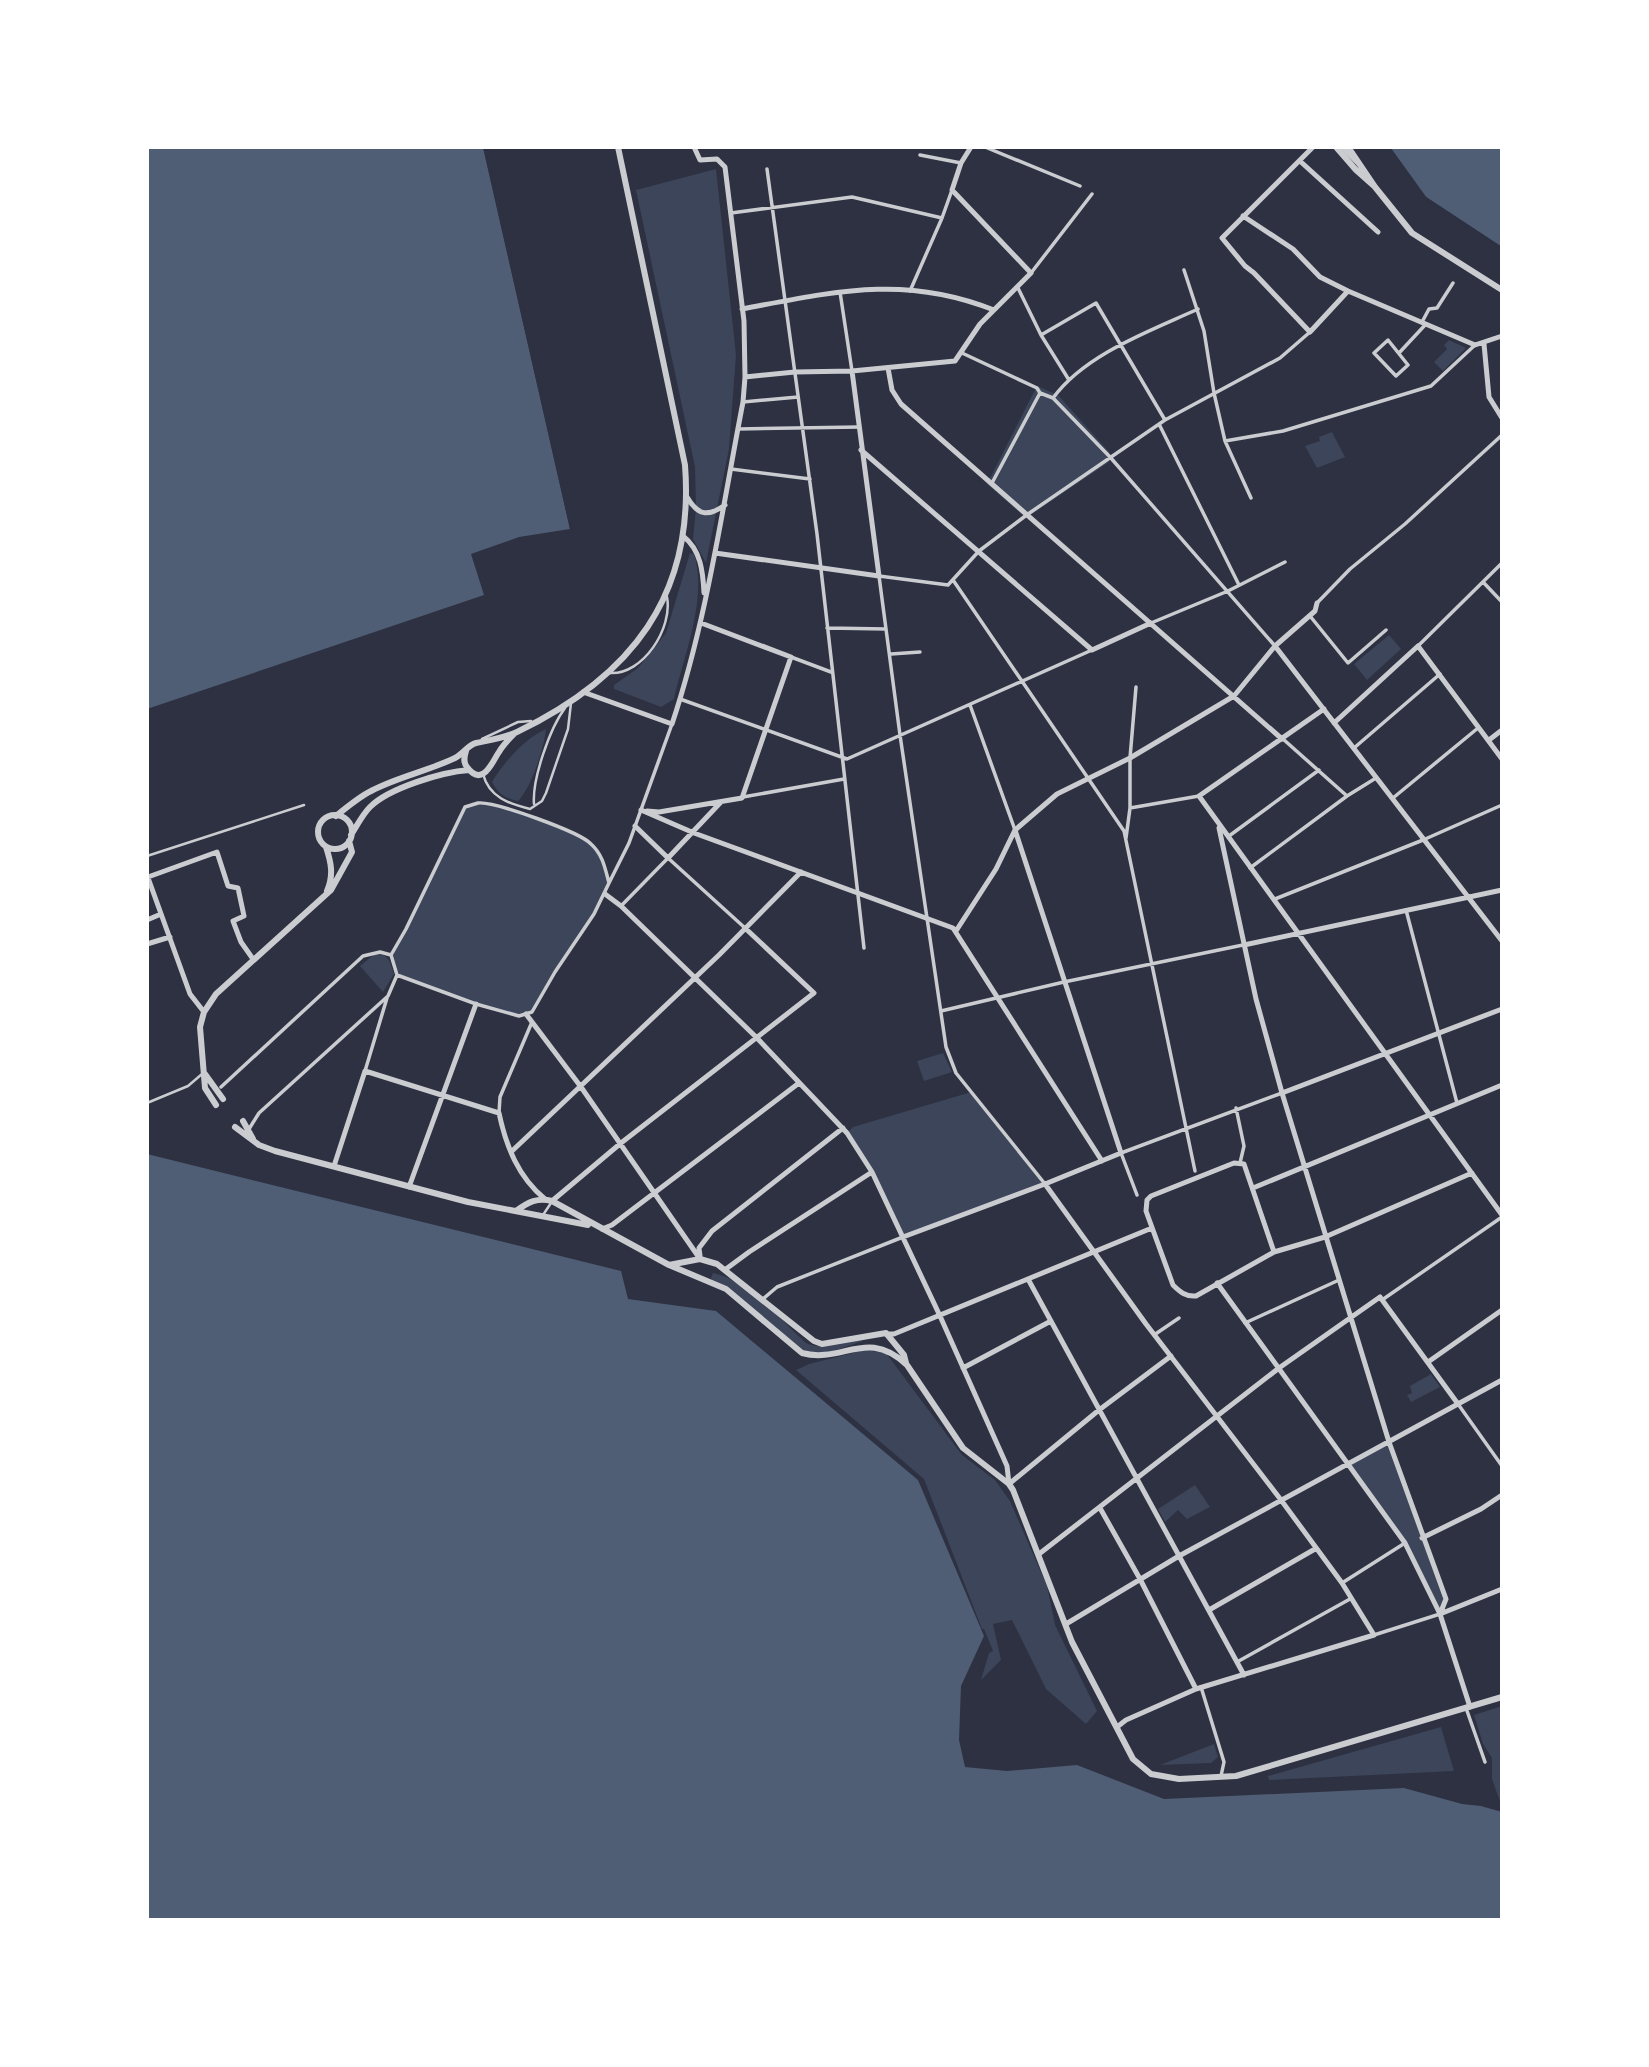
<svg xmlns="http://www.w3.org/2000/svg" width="1649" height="2067" viewBox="0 0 1649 2067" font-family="'Playfair Display',serif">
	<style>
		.green { fill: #3c4559 }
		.water { fill: #4f5d75 }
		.pier { fill: #2d3142 }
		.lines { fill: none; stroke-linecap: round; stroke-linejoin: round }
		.service { stroke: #caccd0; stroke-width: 2.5 }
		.pedestrian { stroke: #caccd0; stroke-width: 3.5 }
		.minor { stroke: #caccd0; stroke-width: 5 }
		.tertiary { stroke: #caccd0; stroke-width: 6 }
	</style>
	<rect width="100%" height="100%" fill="#2d3142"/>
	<path class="green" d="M716,169L736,355L729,449L706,563L693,539L696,509L695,467L636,190Z
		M1449,340L1466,348L1443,371L1434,362L1447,349L1444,345Z
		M1037,386L1058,395L1109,452V462L1026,518L987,484Z
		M1332,432L1345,457L1317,468L1305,446L1320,441L1319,437Z
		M690,553L694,554C708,598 684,655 674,699L661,707L614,689V685L638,668L666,633Z
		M1389,635L1401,649L1367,680L1354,664Z
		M546,729C544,748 532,787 518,801C505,798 498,794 492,782C504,762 525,738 546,729Z
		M483,802C507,810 575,827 591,844C602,855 605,868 609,883C587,928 558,969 532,1012L519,1016L476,1004L397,975L391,955L465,807Z
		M376,953C390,955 390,963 394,974L383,992L360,966Z
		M943,1053L952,1072L924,1081L917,1061Z
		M968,1093H972L1045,1184L903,1237L872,1172L847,1133L853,1127Z
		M713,1273C744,1278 783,1322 806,1343C828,1353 843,1336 863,1341L824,1354L800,1351L713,1282L711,1278Z
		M865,1350L886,1353L962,1455L995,1480L1010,1501L1047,1586L1055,1625L1097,1711L1086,1724L1046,1689L1012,1620L993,1624L1001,1660L981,1680L989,1653L993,1651L984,1629H982L924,1479L796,1370L809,1364Z
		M1431,1374L1440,1387L1411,1402L1407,1395L1412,1393L1410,1386Z
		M1389,1442L1446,1599L1440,1614L1405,1543L1348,1464Z
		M1195,1485L1210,1507L1187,1519L1178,1510L1165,1522L1158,1509Z
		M1502,1706V1807L1492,1779V1758L1483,1744L1474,1715Z
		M1441,1727L1454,1771L1269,1780L1268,1776Z
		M1214,1744L1218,1757L1211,1763L1160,1765Z"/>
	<path class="water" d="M147,147H483L570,529L519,537L471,554L484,595L147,709Z
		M1390,147H1502V247L1426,197Z
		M147,1154L621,1271L628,1299L716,1311L918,1480L984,1636L961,1686L959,1740L965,1767L1007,1771L1077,1765L1164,1799L1404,1788L1462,1804L1481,1806L1502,1812V1920H147Z"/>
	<path class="pier" d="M483,147H487L573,527L570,529Z
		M1386,147H1390L1426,197L1502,247V250L1424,199Z"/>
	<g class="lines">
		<path class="service" d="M610,673C643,675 673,628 667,597
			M482,739L518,722L531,721
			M483,774C489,797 509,804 530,809L542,801L546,793L568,729L571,703
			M534,804C532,779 550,728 565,708
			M147,856L304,805
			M147,1103L188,1086L202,1074
			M543,1215L551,1203"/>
		<path class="pedestrian" d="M985,147L1080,186
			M920,155L961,163
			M767,169L817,534L864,948
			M731,213L852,197L942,218
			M1184,270L1204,331L1214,393L1225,441L1251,498
			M1031,273L1092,194
			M1018,288L1041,335L1069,380
			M910,291L942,218L952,190
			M840,292L852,371
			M1422,322L1429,309L1437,308L1453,283
			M1041,335L1096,303L1165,420
			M1388,340L1408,365L1396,376L1374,353Z
			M962,353L1037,388L1040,393
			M1399,353L1426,324
			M1053,398C1085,354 1150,331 1198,309
			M743,402L798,397
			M1159,424L1239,585
			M738,429L859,427
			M1225,441L1283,431L1431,386L1475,345
			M731,469L810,479
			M992,483L1040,393L1053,398L1110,457L1275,646
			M953,580L1124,831L1195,1171
			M1483,582L1502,602
			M1317,603L1350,569L1405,524L1502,435
			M1310,616L1348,663L1386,630
			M1151,623L1228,591L1285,562
			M827,628L886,629
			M1418,646L1502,563
			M891,654L920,652
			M791,657L831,672
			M680,699L847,759L1092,650
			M970,705L1015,830
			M1283,739L1347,796
			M1354,748L1440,674
			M743,797L844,779
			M1393,798L1478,728
			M478,803C494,801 580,832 591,844C603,855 605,868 609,883L594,914L555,972L532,1012L519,1016L476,1004L397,975L391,955L406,929L465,807Z
			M1130,808L1199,796
			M1229,836L1319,770
			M1126,838L1130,808V758L1136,687
			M1250,868L1347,796L1376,778
			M609,883L629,843L672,724
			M1275,899L1423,840L1502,805
			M621,906L668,858L745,928
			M1406,910L1457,1103
			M941,1011L1064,982L1243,945
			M365,1071L387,998
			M221,1087L363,956L380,952L391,955
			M1236,1108L1244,1146L1240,1163
			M499,1113L500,1097L532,1022
			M249,1129L259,1113L388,996L397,975
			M1045,1184L956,1073L946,1047L900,735L879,576L948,585L979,551L1028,514L1165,420L1280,358L1310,332
			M1137,1195L1121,1153L1282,1093
			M763,1299L777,1287L903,1237
			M1382,1300L1502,1217
			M1245,1323L1339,1280
			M1154,1335L1179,1318
			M1458,1404L1502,1466
			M1342,1583L1405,1543
			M1374,1635L1440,1614
			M1237,1662L1350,1599
			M1201,1687L1224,1762L1221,1776
			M1466,1708L1485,1762"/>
		<path class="minor" d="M1313,147L1222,238L1245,266L1254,273L1310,332L1348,291
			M1342,147L1357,162
			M1301,162L1378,232
			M1243,216L1293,249L1320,277L1348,291L1475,345L1502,336
			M742,309C833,292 904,274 994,310
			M1484,344L1489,397L1502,418
			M888,368L892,390L901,404L1282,739
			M745,377L795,372L852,371L955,361L980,324L1031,273L952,190L961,163L971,147
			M861,450L1092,650L1151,623
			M687,497C698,516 708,517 725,505
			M683,536C701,550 703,572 704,593
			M715,553L879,576L852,371
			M1275,646L1502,941
			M583,692L672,724C707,619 722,510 743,402L745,377L744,321L725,167L717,159L700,160L694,147
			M1324,709L1199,796L1502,1215
			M1334,723L1418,646L1502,759
			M1489,740L1502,730
			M641,810L694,833L953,928L1102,1161
			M647,811L659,812L742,798L791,657L701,623
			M635,826L668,858L721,802
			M1219,828L1256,999L1282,1093L1389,1442L1446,1599L1440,1614
			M147,875L190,994L204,1012
			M148,877L217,852L228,886L238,888L244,916L233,921L241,942L253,959
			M605,894L621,906L756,1037L847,1133L872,1172L940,1316L1007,1466L1009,1484
			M147,920L161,914
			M956,931L996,869L1015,830L1057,794L1130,758L1234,696L1275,646L1315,611L1317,603
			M147,944L170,937
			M1244,945L1502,890
			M526,1014L581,1087L700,1259
			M1282,1093L1502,1009
			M511,1152L719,955L801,872
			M1234,1163L1244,1164L1274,1252L1196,1296C1186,1297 1180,1292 1173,1285L1146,1211L1147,1200L1151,1196Z
			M334,1166L365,1071L499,1113C506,1146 518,1177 545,1199
			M1045,1184L1146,1324L1281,1500L1342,1583L1374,1635L1196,1689L1126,1720L1117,1727
			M409,1187L476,1004
			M1253,1188L1502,1085
			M552,1201L621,1143L814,993L745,928
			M602,1229L612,1225L799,1083
			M903,1237L1045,1184L1121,1153L1015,830
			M1274,1252L1325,1237L1472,1173
			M700,1256L699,1248L712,1231L843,1128
			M726,1269L749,1252L872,1172
			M1028,1279L1244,1675
			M1217,1283L1405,1543L1440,1614L1470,1707
			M889,1334H894L1152,1228
			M1428,1362L1502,1310
			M963,1368L1051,1321
			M1009,1484L1099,1410L1171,1356
			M1100,1508L1140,1579L1196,1689
			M1422,1538L1481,1509L1502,1495
			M1039,1554L1279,1368L1380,1297L1458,1404
			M1209,1610L1315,1549
			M1440,1614L1502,1589
			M1066,1624L1179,1556L1502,1380"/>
		<path class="tertiary" d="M1336,147L1356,170L1374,186
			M1348,147L1375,187L1412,233L1502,290
			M466,751C464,757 463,762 467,767C483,789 493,760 499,752C503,745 508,740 514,734
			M318 832a17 17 0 1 1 34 0a17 17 0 1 1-34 0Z
			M336,816C347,807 359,797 371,791C397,777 428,771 455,758C463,754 468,745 476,743C490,740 504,738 517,732C631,677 695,596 685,465L618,147
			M351,835C357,826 362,815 370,807C389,788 442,772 469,770
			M326,847C331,862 334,875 327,891
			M205,1074L223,1099
			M216,1105L205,1088L200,1027L204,1012L216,994L331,890L352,852L349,841
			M243,1121L253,1139
			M235,1127L259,1145L275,1151L468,1202L588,1225
			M516,1211C528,1202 538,1197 552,1201L669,1265L726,1289L802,1353C843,1364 867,1327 907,1365L963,1448L1009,1484L1013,1490L1072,1642L1133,1759L1151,1774L1179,1779L1236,1776L1502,1697
			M669,1265L700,1259L717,1264L814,1341L822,1344L886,1333L904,1355L906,1363"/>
	</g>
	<rect width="1649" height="2067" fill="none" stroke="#ffffff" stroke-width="298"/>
</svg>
